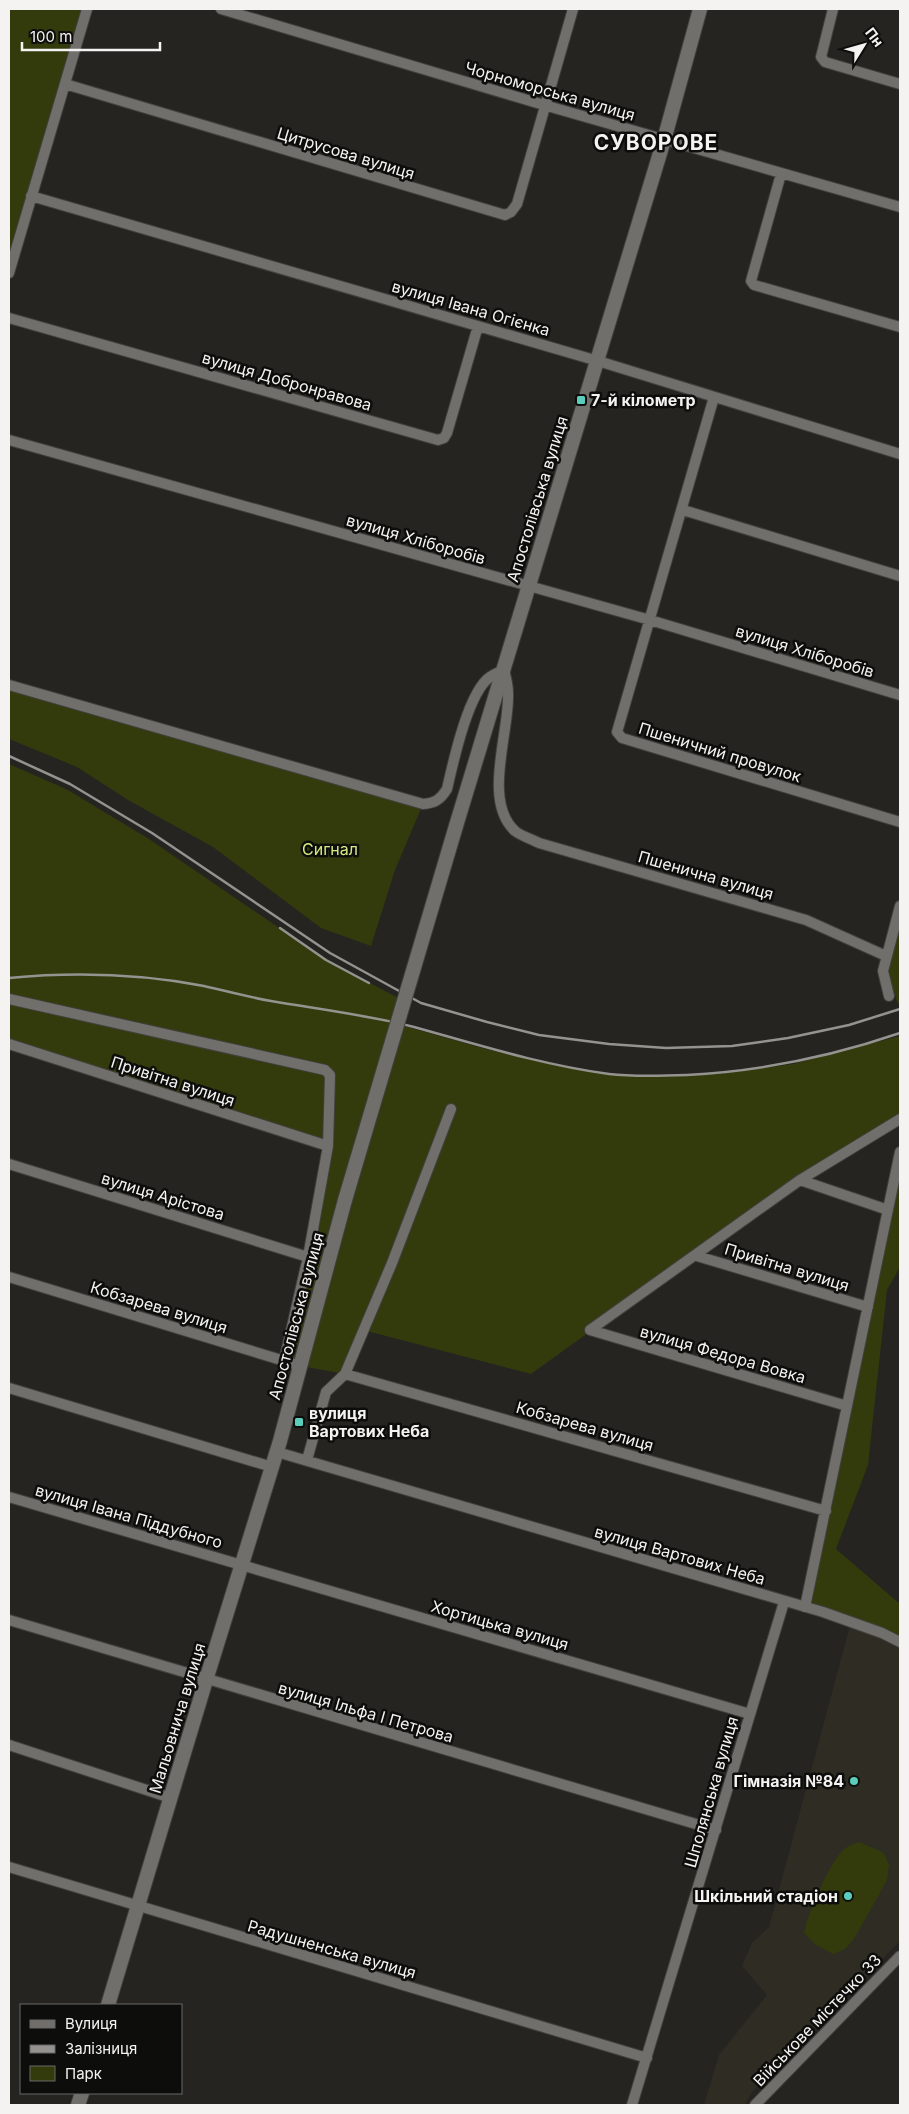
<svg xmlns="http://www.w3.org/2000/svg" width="909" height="2114" viewBox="0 0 909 2114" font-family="Inter,sans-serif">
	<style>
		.built { fill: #2e2c23 }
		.green { fill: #333b0d }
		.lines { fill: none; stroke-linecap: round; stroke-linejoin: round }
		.minor-casing { stroke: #41403d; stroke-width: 12 }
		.tertiary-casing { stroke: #41403d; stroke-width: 16 }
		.minor { stroke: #706f6b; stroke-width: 10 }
		.tertiary { stroke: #706f6b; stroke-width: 14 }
		.rail { stroke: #949390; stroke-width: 2.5 }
		.tertiary-bridge-casing { stroke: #41403d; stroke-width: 16; stroke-linecap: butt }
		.tertiary-bridge { stroke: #706f6b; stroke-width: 14 }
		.poi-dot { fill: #5bcebb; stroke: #0d0d0b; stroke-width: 2 }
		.labels { text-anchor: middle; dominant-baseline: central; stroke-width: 5; stroke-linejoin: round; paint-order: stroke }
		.street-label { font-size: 16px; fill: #f4f3f1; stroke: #0d0d0b }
		.poi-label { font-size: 16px; font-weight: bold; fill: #f4f3f1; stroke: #0d0d0b; text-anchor: start }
		.park-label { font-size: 16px; fill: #d4ea81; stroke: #0d0d0b }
		.district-label { font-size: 21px; font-weight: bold; letter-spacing: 1px; fill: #f4f3f1; stroke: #0d0d0b }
	</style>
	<rect width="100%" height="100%" fill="#252420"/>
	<path class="built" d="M851,1622L900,1642V1941L752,2092L745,2105H704L719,2055L767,1995L742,1966L752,1943L769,1927Z"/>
	<path class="green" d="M9,9H87L9,273Z
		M9,685L423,804L395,870L371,946L321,928L213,847L128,800L77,767L9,739Z
		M9,764L68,790L149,839L326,960L404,1001L397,1024L486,1049L554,1065L611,1074L665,1076L733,1072L793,1064L900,1036V1119L800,1180L531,1374L367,1331L345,1374L301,1366L286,1350L328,1146L9,1044Z
		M900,917V1004H898L887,971Z
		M900,1152V1267L887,1290L868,1465L836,1549L900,1604V1642L805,1607Z
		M859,1842L883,1852L889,1865L887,1880L854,1939L845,1949L833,1954L816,1945L804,1933C808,1913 828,1866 842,1851C847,1846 853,1844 859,1842Z"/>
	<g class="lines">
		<defs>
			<path id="minor" d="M221,9L544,105L900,207
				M833,9L821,57L825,62L900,84
				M65,84L505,215L511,212L517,204L573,9
				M781,174L751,281L754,285L900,327
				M31,196L598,361L900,454
				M9,273L87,9
				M9,318L438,440L444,438L447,433L478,326
				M714,397L617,732L622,738L900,822
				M9,440L650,620L900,695
				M683,510L900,576
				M9,685L423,804C435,803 440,800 447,789C453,763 468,692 490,677C494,674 500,672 504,670C506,677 508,685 508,693C510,731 482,801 515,831C521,836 532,839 539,843L806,920L886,956
				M889,996L883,971L900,906
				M9,999L325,1070L330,1075L328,1146L308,1257L284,1361
				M9,1044L328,1146
				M9,1164L308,1257
				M800,1180L888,1210
				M697,1256L868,1307
				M9,1277L301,1366
				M590,1330L800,1180L900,1119
				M590,1330L847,1406
				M345,1374L392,1263L451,1109
				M9,1388L272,1467
				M277,1452L823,1612L882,1633L900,1642
				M307,1460L326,1392L345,1374L826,1511
				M9,1497L750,1714
				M805,1607L900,1152
				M9,1620L716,1830
				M9,1745L171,1798
				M9,1867L647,2058
				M632,2105L784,1602
				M755,2105L900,1956"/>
			<path id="tertiary" d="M456,826L664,140L700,9
				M108,2005L206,1680L280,1441L345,1200
				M78,2105L82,2093"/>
		</defs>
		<use href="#minor" class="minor-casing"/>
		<use href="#tertiary" class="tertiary-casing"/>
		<use href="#minor" class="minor"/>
		<use href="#tertiary" class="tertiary"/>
		<path class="rail" d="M9,756L70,784L152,833L330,953L421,1003L487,1022L539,1035L609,1044L666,1048L732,1046L788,1038L849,1025L900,1009
			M280,928L326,960L369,983
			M9,978C72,972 141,974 204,986C226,991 248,997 271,1001C318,1009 368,1015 414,1027C479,1045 542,1065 609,1074C634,1077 661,1076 687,1075C761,1071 830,1057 900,1033"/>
		<defs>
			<path id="tertiary-bridge" d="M345,1200L456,826"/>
		</defs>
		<use href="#tertiary-bridge" class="tertiary-bridge-casing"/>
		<use href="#tertiary-bridge" class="tertiary-bridge"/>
	</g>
	<g class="poi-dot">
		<rect x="576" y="395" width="10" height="10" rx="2.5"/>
		<rect x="294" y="1417" width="10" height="10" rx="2.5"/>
		<circle cx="854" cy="1781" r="5"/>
		<circle cx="848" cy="1896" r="5"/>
	</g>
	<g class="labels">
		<g class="street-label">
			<text transform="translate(550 91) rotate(16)">Чорноморська вулиця</text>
			<text transform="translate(346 153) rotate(17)">Цитрусова вулиця</text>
			<text transform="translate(471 308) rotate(16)">вулиця Івана Огієнка</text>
			<text transform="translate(287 381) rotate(16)">вулиця Добронравова</text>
			<text transform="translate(537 499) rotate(-73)">Апостолівська вулиця</text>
			<text transform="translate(416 539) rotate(16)">вулиця Хліборобів</text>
			<text transform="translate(805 651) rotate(17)">вулиця Хліборобів</text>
			<text transform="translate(720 752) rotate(17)">Пшеничний провулок</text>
			<text transform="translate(706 875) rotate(16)">Пшенична вулиця</text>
			<text transform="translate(173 1081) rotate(18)">Привітна вулиця</text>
			<text transform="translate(163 1196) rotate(17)">вулиця Арістова</text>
			<text transform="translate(787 1267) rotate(17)">Привітна вулиця</text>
			<text transform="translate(159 1307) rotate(17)">Кобзарева вулиця</text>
			<text transform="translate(296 1316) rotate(-75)">Апостолівська вулиця</text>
			<text transform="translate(723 1354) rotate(16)">вулиця Федора Вовка</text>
			<text transform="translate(585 1426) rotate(16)">Кобзарева вулиця</text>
			<text transform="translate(129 1516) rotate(16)">вулиця Івана Піддубного</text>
			<text transform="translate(680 1555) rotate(16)">вулиця Вартових Неба</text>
			<text transform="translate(500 1625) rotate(16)">Хортицька вулиця</text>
			<text transform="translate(366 1712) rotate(16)">вулиця Ільфа І Петрова</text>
			<text transform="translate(177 1718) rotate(-73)">Мальовнича вулиця</text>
			<text transform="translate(711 1792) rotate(-74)">Шполянська вулиця</text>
			<text transform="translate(332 1949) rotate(16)">Радушненська вулиця</text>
			<text transform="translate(817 2020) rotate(-46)">Військове містечко 33</text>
		</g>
		<g class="poi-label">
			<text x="591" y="400">7-й кілометр</text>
			<text x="309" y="1413">вулиця<tspan x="309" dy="18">Вартових Неба</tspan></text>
			<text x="844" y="1781" text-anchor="end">Гімназія №84</text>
			<text x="838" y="1896" text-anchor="end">Шкільний стадіон</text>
		</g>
		<g class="park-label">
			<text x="330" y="849">Сигнал</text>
		</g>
		<g class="district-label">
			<text x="656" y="142">СУВОРОВЕ</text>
		</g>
	</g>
	<rect width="909" height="2114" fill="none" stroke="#f4f3f1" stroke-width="20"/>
	<rect x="20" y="2004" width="162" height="90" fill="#0d0d0b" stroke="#696967"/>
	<rect x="30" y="2020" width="25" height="8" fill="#706f6b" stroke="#696967"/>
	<text x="65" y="2029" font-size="15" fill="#f4f3f1">Вулиця</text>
	<rect x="30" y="2045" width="25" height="8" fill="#949390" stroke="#696967"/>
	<text x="65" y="2054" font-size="15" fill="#f4f3f1">Залізниця</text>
	<rect x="30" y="2066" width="25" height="15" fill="#333b0d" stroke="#696967"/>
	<text x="65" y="2079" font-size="15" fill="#f4f3f1">Парк</text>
	<g transform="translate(864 45) rotate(53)" stroke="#0d0d0b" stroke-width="4" paint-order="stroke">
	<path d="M0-4L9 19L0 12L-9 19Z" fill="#f4f3f1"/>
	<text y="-8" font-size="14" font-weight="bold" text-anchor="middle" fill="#f4f3f1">Пн</text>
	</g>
	<path d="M22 42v8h138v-8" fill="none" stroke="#f4f3f1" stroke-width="2.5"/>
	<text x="30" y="42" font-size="15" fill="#f4f3f1" stroke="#0d0d0b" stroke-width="4" paint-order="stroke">100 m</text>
</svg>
